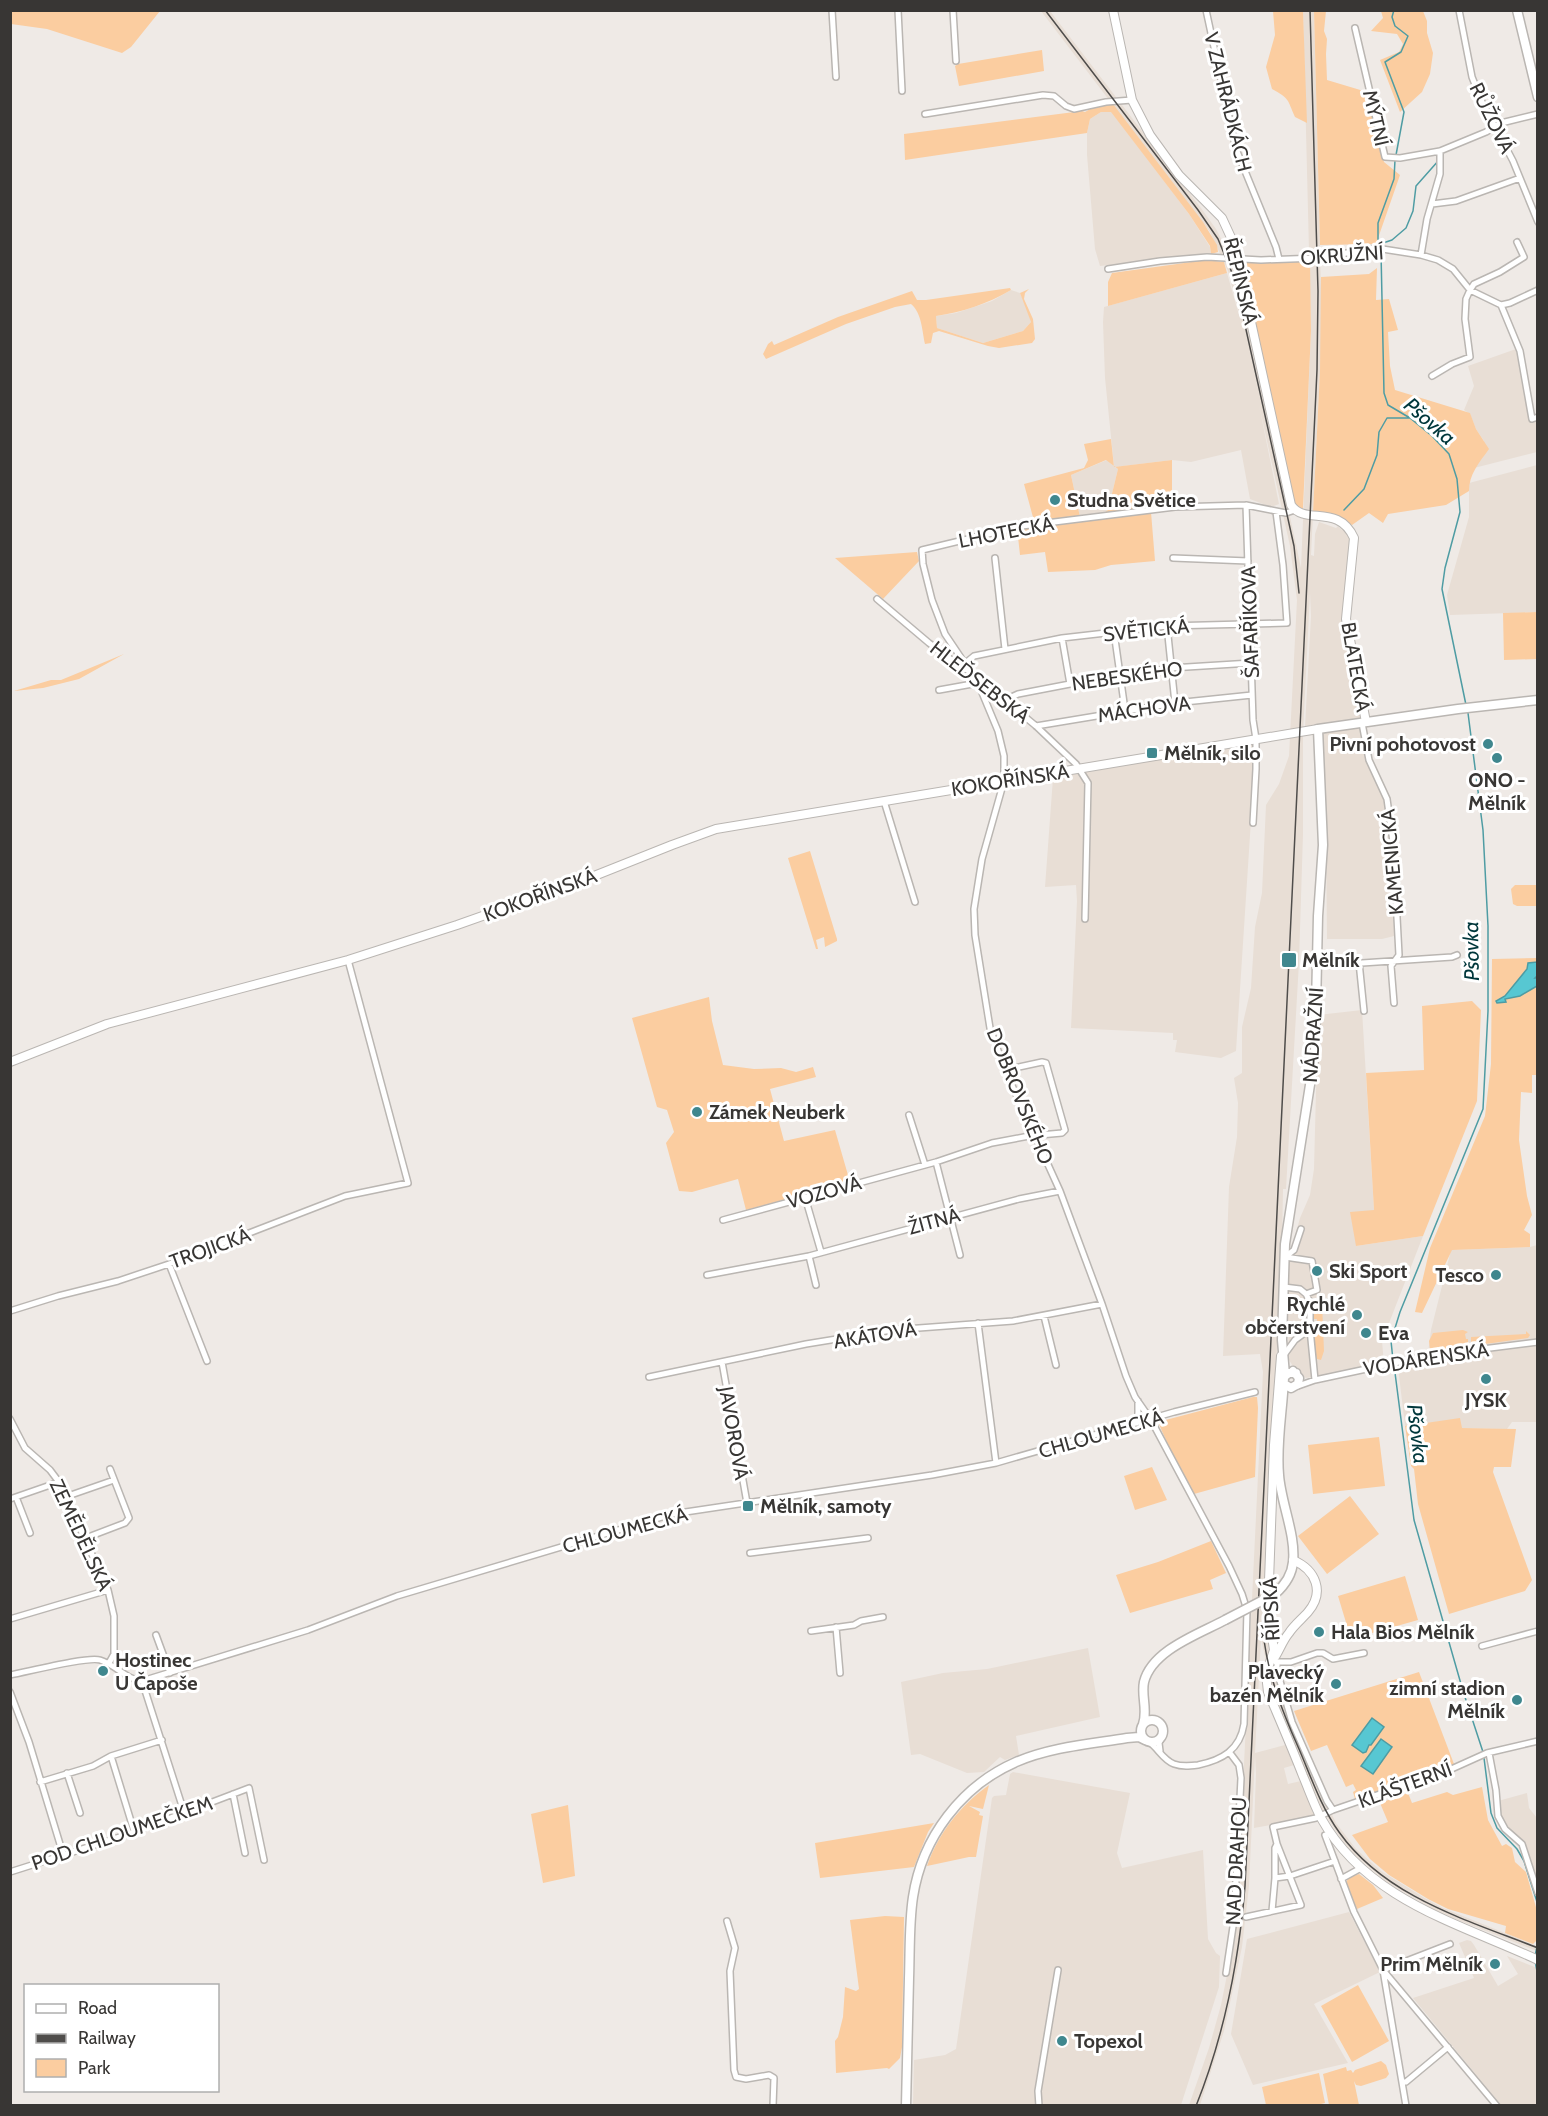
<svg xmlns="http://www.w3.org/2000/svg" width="1548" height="2116" viewBox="0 0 1548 2116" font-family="Cabin,sans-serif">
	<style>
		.built { fill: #e8ded5 }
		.green { fill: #fbcda0 }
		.water { fill: #57c7d2; stroke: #4e9ca3; stroke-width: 1.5 }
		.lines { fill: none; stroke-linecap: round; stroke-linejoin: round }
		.stream { stroke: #4e9ca3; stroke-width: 1.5 }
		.street-casing { stroke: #bab6b2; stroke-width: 8 }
		.secondary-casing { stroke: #bab6b2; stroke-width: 10 }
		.primary-casing { stroke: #bab6b2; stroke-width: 11 }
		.street { stroke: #fff; stroke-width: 5 }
		.secondary { stroke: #fff; stroke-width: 8 }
		.primary { stroke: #fff; stroke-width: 8 }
		.rail { stroke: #4f4d4b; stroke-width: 1.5 }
		.primary-bridge-casing { stroke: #bab6b2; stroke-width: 11; stroke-linecap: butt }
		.primary-bridge { stroke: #fff; stroke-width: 8 }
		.poi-dot { fill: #3f878e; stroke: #fff; stroke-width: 2 }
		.labels { text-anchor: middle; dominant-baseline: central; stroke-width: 6; stroke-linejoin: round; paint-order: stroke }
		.street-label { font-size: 20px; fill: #383634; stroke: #fff }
		.poi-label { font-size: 20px; font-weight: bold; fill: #383634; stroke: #fff; text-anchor: start }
		.water-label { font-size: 21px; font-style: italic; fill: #00373b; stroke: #fff }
	</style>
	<rect width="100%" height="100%" fill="#efeae6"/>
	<path class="built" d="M1041,11H1050L1201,208L1216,229L1230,256L1245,306L1301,568L1311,331L1303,11H1314L1322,331L1311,555L1314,556L1315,534L1319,522L1336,528L1338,526L1342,530L1344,528L1347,531L1350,540L1344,619L1363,716L1368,760L1385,798L1393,886L1394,936L1382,939H1327L1326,829L1321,726L1305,727L1311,616L1310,593L1303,733V834L1299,962L1286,1189H1283L1282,1245L1265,1593L1267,1641L1271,1666L1281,1699L1318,1786L1336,1823L1356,1849L1381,1871L1423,1897L1443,1908L1537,1946V1951L1440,1913L1388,1883L1352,1853L1337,1833L1322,1809L1283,1720L1271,1684L1261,1638L1255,1753L1285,1745L1294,1765L1284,1768L1288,1784L1301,1781L1315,1817L1254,1828L1256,1774L1255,1755L1249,1886L1242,1947L1224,2031L1200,2105H1189L1209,2048L1221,2005L1229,1965L1237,1909L1263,1372L1260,1354L1223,1356L1229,1187L1237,1137L1238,1103L1234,1078L1242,1073V1027L1251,988L1255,927L1262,893L1266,805L1279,784L1289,756L1297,600L1290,546L1259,405L1279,504L1271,507L1250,499L1241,450L1191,462L1172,460L1115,467L1118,469L1108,510L1104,513L1080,517L1071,475L1107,460L1114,466L1105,378L1103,322L1104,307L1227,273L1243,329L1228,271L1210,232Z
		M1111,111L1189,214L1210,247L1211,254L1100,266L1095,249L1087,155V133L1090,119L1101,112Z
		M1011,290L1020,293L1028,310L1031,322L1023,331L983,343L937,328L936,316L956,313L992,301Z
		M1516,349L1530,421L1536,420L1537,425V452L1474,468L1484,441L1476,429L1470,414L1464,410L1474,386L1468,366Z
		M1537,465V612L1450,615L1447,595L1469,517V483Z
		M1256,743L1236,1051L1221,1058L1175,1052L1177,1040H1173V1033L1071,1028L1077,901L1076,885L1045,887L1053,778Z
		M1362,1010L1374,1210L1356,1246L1423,1236L1382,1341L1384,1364L1306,1378L1296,1371L1289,1360L1287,1290L1289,1258L1300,1218L1310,1195L1314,1169L1318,1015Z
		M1537,1245V1422H1512L1507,1429L1461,1428L1459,1419L1405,1426L1398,1367L1427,1361L1431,1330L1451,1250L1530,1247Z
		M1088,1648L1100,1717L1016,1736L1019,1755L1005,1760L1000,1757L984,1772L967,1773L920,1754L911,1755L901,1682L943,1673L987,1669Z
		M1013,1772L1130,1793L1117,1853L1122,1868L1203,1850L1208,1939L1216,1953L1220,1956L1219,1987L1181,2105H913L914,2060L945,2055L956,2049L992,1798L994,1796L1006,1795L1010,1774Z
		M1527,1793L1529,1808L1537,1818V1890L1524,1841L1515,1839L1501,1815L1498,1801Z
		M1349,1912L1380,1972L1314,2004L1348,2063L1253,2085L1231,2034L1247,1939Z
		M1467,1940L1471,1941L1474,1945L1498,1986L1518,1974L1507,1956L1537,1968V2105H1501L1413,1998L1474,1978L1459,1943Z"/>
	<path class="green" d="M10,11L11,10L160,11L131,47L122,53L47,29L11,24Z
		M1273,11H1303L1307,123L1295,117C1287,99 1290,99 1272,89L1266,67L1275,35Z
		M1314,11H1326L1324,31L1327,39L1326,54L1327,80L1367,92L1384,162L1400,175L1376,244L1320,245Z
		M1381,11H1423L1427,21V33L1433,53L1430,74L1422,92L1400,112L1380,60L1399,52L1403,44L1397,34L1371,31L1383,18Z
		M1042,50L1044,71L959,86L955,66L958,64Z
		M1113,104L1203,222L1217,245L1218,252L1211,254L1210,246L1189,214L1111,112H1101L1090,119L1087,133L905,160L904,134L1082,111L1085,112L1092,108Z
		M1206,260L1224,262L1227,273L1108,306V282L1112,273Z
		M1240,261H1310L1311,331L1303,508L1299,509L1295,505Z
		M1377,268L1376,300L1389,299L1398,330L1388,332L1390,366L1395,390L1470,413L1476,429L1489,449C1479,463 1469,474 1469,491L1446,505L1388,514L1383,523L1369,513L1352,525L1331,513H1313L1320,371L1321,277L1369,274Z
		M1010,288L1011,290C987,304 963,312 936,316L937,328L983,343L1023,331L1031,322L1020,293L1029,289L1025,293L1024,299L1033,319L1035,339L1032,343L999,348L988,346L939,331L933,333L931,343L925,344C922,331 922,313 911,304L895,307L846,324L766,359L763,354L768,344L772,341L774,345L838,317L912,291L917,300H926Z
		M1111,439L1114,467L1172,460V506L1104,513L1108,510L1118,469L1106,460L1071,475L1080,517L1034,521L1024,484L1084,468L1088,460L1084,444Z
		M1151,512L1155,561L1111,565L1095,570L1048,572L1045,552L1020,555L1018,537L982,542L981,537L1016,530Z
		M917,552L919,561L883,599L835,558Z
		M1537,612V659L1504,660L1503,613Z
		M124,654L79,679L43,688L14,691L51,680H61Z
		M810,851L837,939V941L825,947L824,937L816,940L818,949H816L788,858Z
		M1515,885H1537V906H1517L1513,904L1511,889Z
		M1537,958V1075H1532V1093L1521,1092L1519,1140L1527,1196L1532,1215L1524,1230L1530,1234V1247L1452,1250L1422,1313L1415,1312L1430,1248L1485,1116L1491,1064L1492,959Z
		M709,997L712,1021L723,1065L754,1069L781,1068L796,1072L813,1067L816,1077L770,1089L784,1141L835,1130L850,1182L746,1210L738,1179L692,1192L679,1191L666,1143L674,1132L667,1110L657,1107L632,1018Z
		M1472,1001L1481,1010L1477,1101L1423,1236L1356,1246L1350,1212L1374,1210L1366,1073L1424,1070L1422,1006Z
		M1313,1303H1322L1324,1351L1321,1360L1317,1359L1314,1351V1330H1317V1319H1313Z
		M1463,1330L1468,1332L1465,1334L1466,1339H1468V1348L1437,1351L1430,1349L1429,1341L1433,1333Z
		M1526,1331L1530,1335L1528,1338L1471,1346V1337L1526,1334Z
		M1253,1397H1257L1258,1408L1255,1477L1194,1494L1176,1463L1158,1422Z
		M1460,1418L1462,1428L1516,1429L1511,1467H1494L1493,1472L1532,1580L1525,1591L1449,1614L1418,1504L1414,1469L1411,1466L1405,1426Z
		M1379,1437L1385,1486L1313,1494L1308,1445Z
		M1152,1467L1167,1500L1135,1510L1124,1476Z
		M1350,1496L1379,1534L1327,1574L1298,1536Z
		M1211,1541L1226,1573L1210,1580L1213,1589L1130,1613L1116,1575L1158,1562Z
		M1405,1576L1418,1620L1351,1639L1338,1596Z
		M1419,1672L1454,1764L1418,1778L1355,1799L1353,1792L1356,1790L1353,1784L1346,1787L1327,1745L1311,1751L1294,1711Z
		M989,1785L983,1809L969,1806L980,1812L979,1815L983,1816L976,1857H969L927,1866C939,1832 960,1806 989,1785Z
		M1482,1787L1488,1820L1502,1846L1506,1844L1512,1848L1515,1862L1526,1872L1537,1911L1538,1939L1533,1944L1505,1933L1506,1926L1448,1909L1428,1899L1389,1875L1370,1859L1352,1835L1388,1822L1380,1803L1408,1793L1412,1803L1447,1792L1453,1795Z
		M568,1805L575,1876L543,1883L531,1814Z
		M934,1823L928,1832L914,1867L820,1878L815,1843Z
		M1359,1874L1373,1885L1383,1898L1357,1909L1346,1884L1348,1878Z
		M885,1916L904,1917L902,2047L900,2058L889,2069L887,2068L836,2073L835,2041L838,2037L843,2017L845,1987L856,1991L859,1989L850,1920Z
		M1358,1985L1389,2041L1352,2062L1321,2006Z
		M1381,2061L1386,2065L1389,2074L1386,2078L1361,2086L1356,2085L1354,2081L1359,2105H1329L1323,2074L1346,2067L1347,2071L1351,2070L1353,2073L1355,2070Z
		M1319,2073L1325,2103L1313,2106L1266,2105L1262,2087Z"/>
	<path class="water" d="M1537,962V976L1535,978H1537V986L1520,996L1505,999L1506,1002L1497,1003L1496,1001L1505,996L1527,969L1528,963Z
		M1372,1718L1384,1727L1371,1745H1369L1366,1752L1363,1753L1352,1745Z
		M1381,1739L1392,1747L1373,1774L1361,1766Z"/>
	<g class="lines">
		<path class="stream" d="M1394,10L1392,17L1395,26L1408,36L1401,52L1385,62L1404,112L1396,155
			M1383,243L1392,240L1406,228L1413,211L1416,186L1439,160
			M1381,247L1378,239V223L1394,179L1395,160
			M1381,252L1384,393L1388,405L1410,418L1432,436L1449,454L1457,479L1460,512L1445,568L1442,589L1466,705
			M1344,510L1364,489L1377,455L1379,432L1387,418H1409
			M1393,1360L1391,1341L1400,1312L1483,1109L1488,1011V926L1483,830L1468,713
			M1394,1365L1414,1520L1463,1691L1483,1752
			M1484,1758L1491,1813L1497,1828L1517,1849L1524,1861L1538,1905
			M1535,1956L1538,1942
			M1535,1961L1538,1976"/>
		<defs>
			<path id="street" d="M832,10L836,77
				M898,10L902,91
				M953,10L956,61
				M1206,10L1236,149L1276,247L1279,259
				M1459,10L1472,77L1482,102L1513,161L1538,222
				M1355,28L1385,157L1400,158L1440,151L1486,132L1501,123L1538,114
				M925,114L1043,95L1054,96L1066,106L1074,109L1106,102L1132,100
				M1432,204L1456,201L1520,178
				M1421,255L1427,219L1440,174V151
				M1108,269L1160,261L1207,257L1261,260L1317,258L1376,248L1421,255L1438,260L1453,269L1470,290L1501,305L1510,303L1538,290
				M1501,305L1520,351L1532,419L1538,417
				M1432,376L1452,364L1470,357L1465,319L1466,299L1470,290L1474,284L1500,272L1524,257L1517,242
				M1246,505L1253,720L1256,739V769L1253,823
				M995,558L1005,649
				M1173,558L1248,561
				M877,599L929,643L961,667L971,672L1036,726L1076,764L1088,783L1085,919
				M1167,626L1175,703
				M1114,632L1125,710
				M1062,638L1070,684
				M970,667L968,661L974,656L1062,638L1167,626L1287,623L1283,565L1276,512
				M939,690L978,683
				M1005,700L1018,694L1070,684L1171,668L1251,663
				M1362,723L1369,760L1387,799L1393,842L1399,955L1391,966L1394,1003
				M1036,726L1175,703L1252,695
				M884,801L915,902
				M1359,962L1364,1011
				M1317,966L1452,957L1457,955
				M909,1115L925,1165
				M936,1162L960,1255
				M805,1197L821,1252
				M723,1220L936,1162L992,1143L1029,1136L1062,1133L1065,1130L1046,1063L1042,1062L1005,1070
				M1285,1257L1312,1261L1317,1290L1306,1294
				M1285,1257L1294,1250L1301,1229
				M169,1264L207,1361
				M707,1275L809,1256
				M816,1285L809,1256L1019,1199L1060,1191
				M1284,1287L1300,1289L1306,1294L1310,1302V1329L1315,1380
				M1310,1302H1327
				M10,1311L58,1296L118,1281L169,1264L345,1196L408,1183L348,960
				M1044,1316L1056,1365
				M978,1323L996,1463
				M1284,1355L1295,1340L1310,1329
				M722,1362L747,1503
				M649,1377L806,1344L892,1330L1013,1321L1102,1304
				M1298,1386L1315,1380L1427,1356L1538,1342
				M10,1419L25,1448L50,1470L59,1482L108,1590L114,1616V1654L109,1663
				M1138,1423V1401
				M16,1497L30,1533
				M65,1497L114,1480
				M10,1499L59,1482
				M83,1539L125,1523L129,1518L110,1469
				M750,1553L868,1538
				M10,1619L108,1590
				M836,1627L840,1673
				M811,1631L854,1625L861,1621L883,1617
				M156,1635L170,1673
				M1482,1646L1538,1631
				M1276,1662H1291L1317,1653H1323L1333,1659L1364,1653
				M1277,1662V1671L1292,1722L1327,1801L1333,1810
				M10,1675C27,1672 88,1656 100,1660C116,1665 125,1679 142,1681L308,1630L397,1596L672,1514L932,1475L996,1463L1174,1412L1255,1392
				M142,1681L184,1812
				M10,1692L29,1742L63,1854
				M1149,1742C1158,1748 1163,1760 1174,1764C1182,1767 1190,1766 1198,1765C1222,1760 1240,1750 1244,1724L1247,1610L1242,1594L1229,1566L1151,1420L1135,1397L1126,1376L1102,1304L1060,1191L1005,1070L990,1028L975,935L974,909L982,859L1004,781V756L998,731L978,683L945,634L932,600L923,564L922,550L1022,526L1175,507L1246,505L1286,513L1295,510
				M1160,1751L1159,1743L1162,1737
				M1489,1753L1496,1790L1498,1816L1505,1829L1522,1844L1538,1893
				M111,1756L134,1831
				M67,1773L80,1813
				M40,1782L93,1766L111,1756L162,1740
				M233,1794L245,1853
				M1325,1835L1354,1912L1383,1970L1497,2106
				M10,1872L123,1836L249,1788L264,1860
				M1275,1878L1290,1876L1335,1861
				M1341,1879L1361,1868
				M1272,1911L1275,1878V1848L1277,1844
				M1246,1917L1301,1905L1277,1844L1273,1827L1316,1818L1333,1810L1447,1771L1487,1753L1538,1741
				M727,1921L735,1948L730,1971L734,2070L736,2077L746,2079L769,2075L774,2078L773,2106
				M1226,1973L1234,1920L1241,1778L1239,1765L1230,1753
				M1402,2082H1406L1448,2047
				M1039,2106L1038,2091L1058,1970
				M1406,2106L1383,1970L1450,1944"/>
			<path id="secondary" d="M1113,10L1132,100L1150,135L1179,175L1222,218L1234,244L1291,505C1305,526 1338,503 1354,538L1346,619L1366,722
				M10,1062L107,1024L348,960L457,925L584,880L672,845L716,829L1318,729
				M1281,1356L1274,1445L1269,1581L1270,1623L1274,1650L1266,1674L1268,1692C1280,1720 1292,1748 1303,1776C1309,1790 1314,1805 1321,1818C1367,1900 1458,1923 1538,1960
				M1275,1657C1280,1649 1283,1640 1289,1633C1294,1625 1302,1619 1308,1612C1325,1592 1316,1570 1293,1560"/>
			<path id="primary" d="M1517,10L1538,97
				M1285,1375L1282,1340L1285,1244L1315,1053L1318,916L1323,845L1318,729L1458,709L1538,700
				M1284,1384L1291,1388L1298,1384L1299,1378L1293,1371
				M1275,1594C1285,1585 1292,1575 1293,1562C1296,1535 1281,1503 1279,1475C1276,1442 1283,1409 1284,1377L1289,1373H1296
				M1141 1731a11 11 0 1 1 22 0a11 11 0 1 1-22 0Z
				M1143,1724C1148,1710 1141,1696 1144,1682C1152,1650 1199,1634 1225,1620
				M906,2106C907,2063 908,2021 909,1978C910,1951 909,1923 913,1897C922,1838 961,1786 1016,1762C1051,1747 1090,1744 1127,1738L1139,1737L1145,1740"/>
		</defs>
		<use href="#street" class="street-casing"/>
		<use href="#secondary" class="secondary-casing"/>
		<use href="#primary" class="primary-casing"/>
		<use href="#street" class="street"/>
		<use href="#secondary" class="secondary"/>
		<use href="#primary" class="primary"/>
		<path class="rail" d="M1045,10L1198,210L1218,239L1235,280L1294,546L1299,593
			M1263,1631C1267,1673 1282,1711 1299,1749C1311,1777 1321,1807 1339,1832C1385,1897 1467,1920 1538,1948
			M1196,2106C1224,2036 1239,1961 1245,1886L1317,370L1318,291L1310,10"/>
		<defs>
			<path id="primary-bridge" d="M1225,1620L1275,1594"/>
		</defs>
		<use href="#primary-bridge" class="primary-bridge-casing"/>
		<use href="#primary-bridge" class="primary-bridge"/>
	</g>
	<g class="poi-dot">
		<circle cx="1055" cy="500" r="6"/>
		<circle cx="1488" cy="744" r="6"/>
		<rect x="1146" y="747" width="12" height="12" rx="3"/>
		<circle cx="1497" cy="758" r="6"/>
		<rect x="1281" y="952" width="16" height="16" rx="3"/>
		<circle cx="697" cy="1112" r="6"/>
		<circle cx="1317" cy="1271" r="6"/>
		<circle cx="1496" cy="1275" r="6"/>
		<circle cx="1357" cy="1315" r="6"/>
		<circle cx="1366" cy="1333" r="6"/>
		<circle cx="1486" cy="1379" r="6"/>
		<rect x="742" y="1500" width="12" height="12" rx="3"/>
		<circle cx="1319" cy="1632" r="6"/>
		<circle cx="103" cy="1671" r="6"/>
		<circle cx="1336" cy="1684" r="6"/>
		<circle cx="1517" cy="1700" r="6"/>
		<circle cx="1495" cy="1964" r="6"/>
		<circle cx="1062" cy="2041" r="6"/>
	</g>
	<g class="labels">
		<g class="street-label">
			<text transform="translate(1228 102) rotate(76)">V ZAHRÁDKÁCH</text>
			<text transform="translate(1376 118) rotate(77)">MÝTNÍ</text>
			<text transform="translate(1492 118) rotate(64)">RŮŽOVÁ</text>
			<text transform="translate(1342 255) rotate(-4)">OKRUŽNÍ</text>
			<text transform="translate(1241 281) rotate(76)">ŘEPÍNSKÁ</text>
			<text transform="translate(1006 532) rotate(-11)">LHOTECKÁ</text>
			<text transform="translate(1250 622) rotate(-92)">ŠAFAŘÍKOVA</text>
			<text transform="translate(1146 630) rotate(-6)">SVĚTICKÁ</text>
			<text transform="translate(1356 667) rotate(80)">BLATECKÁ</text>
			<text transform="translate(1127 676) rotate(-8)">NEBESKÉHO</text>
			<text transform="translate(980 682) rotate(38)">HLEĎSEBSKÁ</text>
			<text transform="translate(1144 709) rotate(-8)">MÁCHOVA</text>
			<text transform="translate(1010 780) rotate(-9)">KOKOŘÍNSKÁ</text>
			<text transform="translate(1392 862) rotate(-95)">KAMENICKÁ</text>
			<text transform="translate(540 895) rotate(-20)">KOKOŘÍNSKÁ</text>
			<text transform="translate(1313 1035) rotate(-86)">NÁDRAŽNÍ</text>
			<text transform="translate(1020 1096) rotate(68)">DOBROVSKÉHO</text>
			<text transform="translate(824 1192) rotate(-15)">VOZOVÁ</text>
			<text transform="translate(934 1221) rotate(-15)">ŽITNÁ</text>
			<text transform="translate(210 1248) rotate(-20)">TROJICKÁ</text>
			<text transform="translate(875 1335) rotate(-9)">AKÁTOVÁ</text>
			<text transform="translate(1426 1359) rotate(-9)">VODÁRENSKÁ</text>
			<text transform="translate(734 1433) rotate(80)">JAVOROVÁ</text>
			<text transform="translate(1101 1434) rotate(-16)">CHLOUMECKÁ</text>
			<text transform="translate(625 1530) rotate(-15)">CHLOUMECKÁ</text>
			<text transform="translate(81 1535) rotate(65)">ZEMĚDĚLSKÁ</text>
			<text transform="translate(1271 1609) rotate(-93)">ŘÍPSKÁ</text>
			<text transform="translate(1405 1785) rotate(-20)">KLÁŠTERNÍ</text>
			<text transform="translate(122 1833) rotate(-19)">POD CHLOUMEČKEM</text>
			<text transform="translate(1236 1861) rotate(-87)">NAD DRAHOU</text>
		</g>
		<g class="poi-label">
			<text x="1067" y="500">Studna Světice</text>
			<text x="1476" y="744" text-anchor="end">Pivní pohotovost</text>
			<text x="1164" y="753">Mělník, silo</text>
			<text x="1497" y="780" text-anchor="middle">ONO -<tspan x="1497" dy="23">Mělník</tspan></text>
			<text x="1302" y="960">Mělník</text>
			<text x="709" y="1112">Zámek Neuberk</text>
			<text x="1329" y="1271">Ski Sport</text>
			<text x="1484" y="1275" text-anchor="end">Tesco</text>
			<text x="1345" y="1304" text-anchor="end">Rychlé<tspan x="1345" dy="23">občerstvení</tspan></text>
			<text x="1378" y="1333">Eva</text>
			<text x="1486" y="1400" text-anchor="middle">JYSK</text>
			<text x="760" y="1506">Mělník, samoty</text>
			<text x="1331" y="1632">Hala Bios Mělník</text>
			<text x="115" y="1660">Hostinec<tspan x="115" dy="23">U Čapoše</tspan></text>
			<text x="1324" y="1672" text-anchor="end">Plavecký<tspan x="1324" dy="23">bazén Mělník</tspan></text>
			<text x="1505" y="1688" text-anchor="end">zimní stadion<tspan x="1505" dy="23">Mělník</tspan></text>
			<text x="1483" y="1964" text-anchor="end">Prim Mělník</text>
			<text x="1074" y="2041">Topexol</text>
		</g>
		<g class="water-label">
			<text transform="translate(1430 421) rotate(41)">Pšovka</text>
			<text transform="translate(1471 951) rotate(-91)">Pšovka</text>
			<text transform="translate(1418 1434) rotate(83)">Pšovka</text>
		</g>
	</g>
	<rect width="1548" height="2116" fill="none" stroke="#383634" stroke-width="24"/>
	<rect x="24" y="1984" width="195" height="108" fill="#ffffff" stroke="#afafae" stroke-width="1.5"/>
	<rect x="36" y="2004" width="30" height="9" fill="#ffffff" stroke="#afafae" stroke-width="1.5"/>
	<text x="78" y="2014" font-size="18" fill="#383634">Road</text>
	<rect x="36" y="2034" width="30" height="9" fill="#4f4d4b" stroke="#afafae" stroke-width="1.5"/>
	<text x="78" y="2044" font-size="18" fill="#383634">Railway</text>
	<rect x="36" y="2059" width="30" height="18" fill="#fbcda0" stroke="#afafae" stroke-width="1.5"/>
	<text x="78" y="2074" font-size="18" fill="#383634">Park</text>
</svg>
